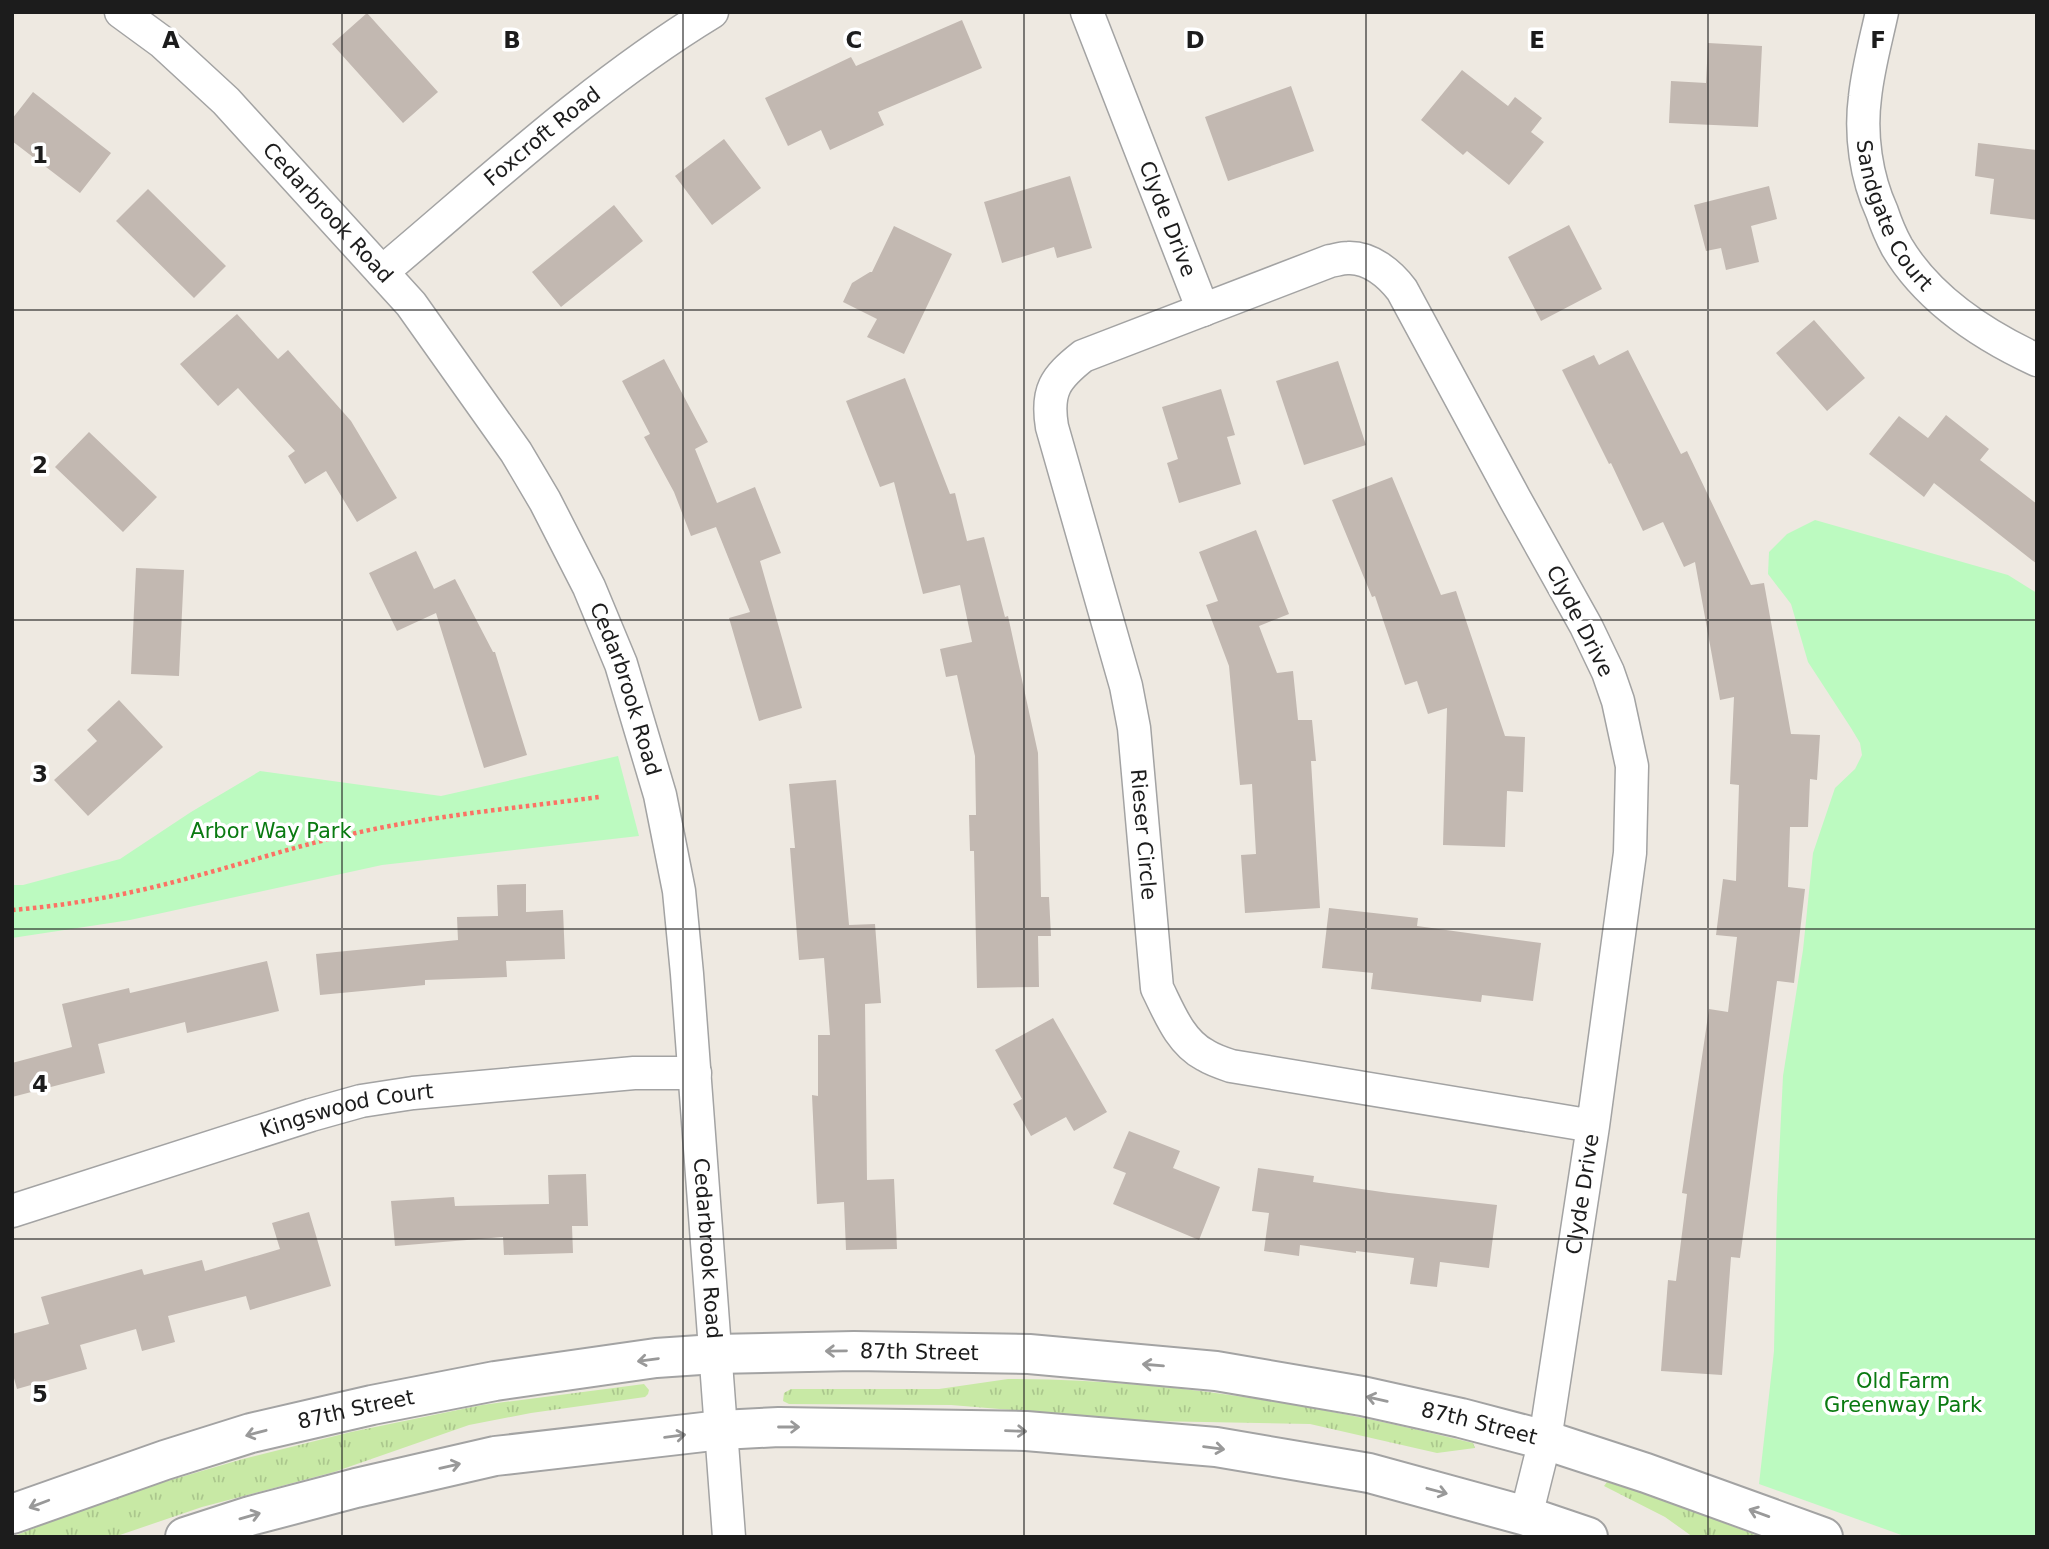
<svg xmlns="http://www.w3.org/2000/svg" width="2049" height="1549" viewBox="0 0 2049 1549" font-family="'DejaVu Sans',sans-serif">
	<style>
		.grass { fill: url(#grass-tufts) }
		.park { fill: #bcfac0 }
		.building { fill: #c2b8b1 }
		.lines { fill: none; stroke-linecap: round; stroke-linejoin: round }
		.minor-casing { stroke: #a3a3a3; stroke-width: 35 }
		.tertiary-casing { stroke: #a3a3a3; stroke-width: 42 }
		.path { stroke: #fb7264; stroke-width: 4.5; stroke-dasharray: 3.5 3.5; stroke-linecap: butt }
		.minor { stroke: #fff; stroke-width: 32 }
		.tertiary { stroke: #fff; stroke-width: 38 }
		.oneway { stroke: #999 }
		.grid { fill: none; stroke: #1c1c1c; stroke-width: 2; stroke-opacity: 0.55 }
		.labels { text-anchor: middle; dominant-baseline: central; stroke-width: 7; stroke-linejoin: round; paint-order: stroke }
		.street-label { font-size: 21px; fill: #1c1c1c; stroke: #fff }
		.park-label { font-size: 21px; fill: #0a7a11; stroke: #fff }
		.grid-label { font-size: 23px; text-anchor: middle; font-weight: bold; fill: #1c1c1c; stroke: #fff; stroke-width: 7; stroke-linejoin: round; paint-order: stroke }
	</style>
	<defs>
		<pattern id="grass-tufts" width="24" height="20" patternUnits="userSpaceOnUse" patternTransform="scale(1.75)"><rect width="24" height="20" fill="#c8e9a5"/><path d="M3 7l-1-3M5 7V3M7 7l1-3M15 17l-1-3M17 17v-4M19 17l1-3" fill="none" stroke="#abc78d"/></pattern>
	</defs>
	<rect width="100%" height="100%" fill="#eee9e1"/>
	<path class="grass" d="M1008,1379C1165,1379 1321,1405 1473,1443L1475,1448L1437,1453L1310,1424L1150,1421L951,1405L789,1404L783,1401L784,1393L791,1389H939Z
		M644,1384L649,1390L648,1394L645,1397L531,1413L469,1425L334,1472L202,1507L114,1537H12L69,1514L157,1484L243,1459L351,1432L482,1405Z
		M1607,1482L1653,1496L1761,1537H1693L1665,1517L1604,1486Z"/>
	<path class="park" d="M1815,520L2008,575L2037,593V1537H1907L1759,1484L1774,1351L1777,1198L1783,1076L1803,950L1813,853L1835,788L1855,769L1862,755L1860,743L1851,728L1808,662L1791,604L1768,574L1769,552L1787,534Z
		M618,756L639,836L382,865L130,920L12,938V885H23L120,859L191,812L260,771L441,796Z"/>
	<path class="building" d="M367,13L438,92L403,123L332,44Z
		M962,20L982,68L878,112L884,125L830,150L821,130L788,146L765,98L851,57L856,66Z
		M1708,43L1762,46L1758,127L1669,123L1671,81L1706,83Z
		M1462,70L1508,106L1515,97L1542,118L1531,132L1544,142L1509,185L1467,151L1463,155L1421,120Z
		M1291,86L1314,151L1228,181L1205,117Z
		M33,92L111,153L80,193L12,141V119Z
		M724,139L761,188L712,225L675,176Z
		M1978,143L2037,150V220L1990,214L1994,179L1975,176Z
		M1070,176L1092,248L1057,258L1054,247L1002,263L984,202Z
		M1769,186L1777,219L1751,226L1759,262L1726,270L1721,248L1706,251L1694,205Z
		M148,189L226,266L194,298L116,221Z
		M614,205L643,241L561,307L532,272Z
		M1569,225L1602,289L1541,321L1508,257Z
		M894,226L952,254L904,354L867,337L877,319L843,302L852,283L870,272H872Z
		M237,314L278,359L288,350L351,421L397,498L357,522L326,471L305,484L288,456L295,451L238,388L218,406L180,364Z
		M1814,320L1865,378L1827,411L1776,353Z
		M1628,350L1681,454L1687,451L1751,585L1764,583L1791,734L1820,735L1817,780L1810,779L1808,827H1790L1788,887L1805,889L1794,983L1777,981L1740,1258L1731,1257L1722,1375L1661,1371L1668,1280L1676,1281L1687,1194L1682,1193L1709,1009L1728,1012L1737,937L1716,935L1723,879L1736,881L1739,785L1730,784L1734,697L1720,700L1695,562L1684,567L1663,522L1643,531L1611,463L1609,464L1562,370L1594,355L1599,365Z
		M664,359L708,442L695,449L717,503L755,487L781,553L760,561L802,708L759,721L729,618L750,612L716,527L691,536L674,492L644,437L650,434L622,381Z
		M1338,361L1366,445L1304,465L1276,381Z
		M905,378L950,494L955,493L967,541L984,537L1005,617L1008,616L1038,753L1041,897H1049L1051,936H1038L1039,987L977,988L974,851H970L969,815H976L975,756L957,675L946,677L940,649L972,642L960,585L923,594L894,482L880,487L846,401Z
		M1221,389L1235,435L1227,437L1241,484L1179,503L1167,463L1178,459L1162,407Z
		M1946,415L1989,449L1980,460L2037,504V564L1934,483L1924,497L1869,454L1899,416L1928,438Z
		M89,432L157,497L123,532L55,467Z
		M1392,477L1441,595L1456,591L1505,736L1525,737L1523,792L1507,791L1505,847L1443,845L1447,708L1428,714L1417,681L1405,685L1375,596L1372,597L1332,500Z
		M1256,530L1289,614L1259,626L1277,673L1293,671L1298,720H1312L1316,761H1311L1320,908L1245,913L1241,855L1256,854L1252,784L1240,785L1229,666L1206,605L1218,601L1199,552Z
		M416,551L434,589L455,579L493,652H495L527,755L484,768L436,613L397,631L369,573Z
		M136,568L184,570L179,676L131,674Z
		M119,700L163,747L88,816L54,780L97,741L87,730Z
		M836,780L849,925L875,924L881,1003L865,1004L867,1180L894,1179L897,1249L846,1250L844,1202L817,1204L812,1095L818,1096V1035H830L824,958L799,960L790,848H795L789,784Z
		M526,884V912L563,910L565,959L506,961L507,977L425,980V985L320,995L316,954L458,940L457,917L498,916L497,885Z
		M1329,908L1418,918L1417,926L1541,943L1533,1001L1482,995L1481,1002L1371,989L1373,973L1322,968Z
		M267,961L279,1011L187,1033L185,1022L98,1044L105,1073L12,1097V1063L72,1047L62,1004L129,988L130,993Z
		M1053,1018L1107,1112L1074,1131L1066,1117L1031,1136L1013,1104L1022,1099L995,1050Z
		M1129,1131L1180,1151L1173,1168L1220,1187L1199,1240L1113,1204L1126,1173L1113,1168Z
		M1258,1168L1314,1176L1313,1182L1389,1193L1497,1205L1489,1268L1440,1262L1437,1287L1410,1284L1414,1258L1356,1251V1253L1300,1245L1299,1256L1264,1251L1269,1213L1252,1211Z
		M586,1174L588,1226H572L573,1253L504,1255L503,1237L395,1246L391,1201L454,1197L455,1206L549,1204L548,1175Z
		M309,1212L331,1286L250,1310L246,1296L168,1316L175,1342L142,1351L136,1329L80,1345L87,1369L17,1389L12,1371V1334L49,1324L41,1297L142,1269L144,1275L202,1260L205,1271L280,1249L272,1223Z"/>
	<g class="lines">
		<defs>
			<g id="minor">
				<path id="s1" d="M121,12L162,42L226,101L411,304L516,452L545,501L589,587L621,664L660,795L679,891L687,974L729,1537"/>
				<path id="s2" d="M1087,12L1203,310"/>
				<path id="s3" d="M1882,12C1876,40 1868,68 1865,97C1860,135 1866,177 1882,212C1886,224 1891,236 1897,247C1928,299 1983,335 2037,360"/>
				<path id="s4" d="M382,272C489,182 592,85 712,12"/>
				<path id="s5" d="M12,1211L311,1115L361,1101L413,1093L634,1073H695"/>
				<path id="s6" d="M1526,1516L1545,1440L1593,1126L1630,853L1632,766L1618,701L1608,672L1586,626L1515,499L1402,290C1390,274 1370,257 1348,258C1342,258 1336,260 1330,261L1083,356C1055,378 1046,391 1052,427L1126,686L1134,728L1157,988C1169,1012 1180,1042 1205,1055C1213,1060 1222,1063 1231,1066L1593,1126"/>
			</g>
			<g id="tertiary">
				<path id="s7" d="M12,1514L165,1460L251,1433L372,1405L495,1381L656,1358L715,1354L854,1351L1029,1354L1216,1371L1362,1396L1461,1418L1545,1440L1646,1473L1823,1537"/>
				<path d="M185,1537L250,1516L356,1488L495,1456L721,1430L779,1427L1026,1431L1216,1447L1369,1473L1526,1516L1588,1537"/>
			</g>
		</defs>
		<use href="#minor" class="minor-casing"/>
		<use href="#tertiary" class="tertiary-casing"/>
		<path class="path" d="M12,910C74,905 136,893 196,876C249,862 302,844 356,833C435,815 518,808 599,797"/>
		<use href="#minor" class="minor"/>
		<use href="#tertiary" class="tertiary"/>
	</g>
	<defs><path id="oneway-shaft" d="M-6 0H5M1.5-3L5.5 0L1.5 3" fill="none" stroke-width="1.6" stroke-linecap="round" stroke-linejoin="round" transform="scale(1.75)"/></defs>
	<g class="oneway">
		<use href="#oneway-shaft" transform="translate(836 1351) rotate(179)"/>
		<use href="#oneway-shaft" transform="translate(648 1360) rotate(172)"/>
		<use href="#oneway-shaft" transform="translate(1153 1365) rotate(-175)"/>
		<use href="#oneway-shaft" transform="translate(1377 1399) rotate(-167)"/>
		<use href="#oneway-shaft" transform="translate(789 1427)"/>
		<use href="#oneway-shaft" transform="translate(1016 1431) rotate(2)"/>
		<use href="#oneway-shaft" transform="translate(256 1433) rotate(165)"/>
		<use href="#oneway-shaft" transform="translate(675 1436) rotate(-7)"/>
		<use href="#oneway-shaft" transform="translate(1214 1448) rotate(7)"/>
		<use href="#oneway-shaft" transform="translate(450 1466) rotate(-13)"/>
		<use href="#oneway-shaft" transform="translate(1437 1491) rotate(15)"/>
		<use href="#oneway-shaft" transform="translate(39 1504) rotate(159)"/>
		<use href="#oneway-shaft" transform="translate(1759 1513) rotate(-160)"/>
		<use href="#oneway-shaft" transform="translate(250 1516) rotate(-16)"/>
	</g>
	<path class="grid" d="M342,12V1537M683,12V1537M1024,12V1537M1366,12V1537M1708,12V1537M12,310H2037M12,620H2037M12,929H2037M12,1239H2037"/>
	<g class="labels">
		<g class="street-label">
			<text stroke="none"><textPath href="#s4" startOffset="210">Foxcroft Road</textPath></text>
			<text stroke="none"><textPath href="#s1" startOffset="289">Cedarbrook Road</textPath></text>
			<text stroke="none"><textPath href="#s3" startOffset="212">Sandgate Court</textPath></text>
			<text stroke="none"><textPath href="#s2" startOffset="222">Clyde Drive</textPath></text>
			<text transform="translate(1580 621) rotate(63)">Clyde Drive</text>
			<text stroke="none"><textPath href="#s1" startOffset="856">Cedarbrook Road</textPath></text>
			<text stroke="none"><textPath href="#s6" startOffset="2140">Rieser Circle</textPath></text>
			<text stroke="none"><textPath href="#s5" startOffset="350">Kingswood Court</textPath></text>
			<text stroke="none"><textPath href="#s6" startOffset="327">Clyde Drive</textPath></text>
			<text stroke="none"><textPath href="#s1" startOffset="1424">Cedarbrook Road</textPath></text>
			<text stroke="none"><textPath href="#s7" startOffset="928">87th Street</textPath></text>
			<text stroke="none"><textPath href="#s7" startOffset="360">87th Street</textPath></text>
			<text stroke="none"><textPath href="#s7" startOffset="1494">87th Street</textPath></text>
		</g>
		<g class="park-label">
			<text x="271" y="831">Arbor Way Park</text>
			<text x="1903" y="1381">Old Farm<tspan x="1903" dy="24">Greenway Park</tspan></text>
		</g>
	</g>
	<g class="grid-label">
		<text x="171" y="48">A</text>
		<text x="512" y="48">B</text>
		<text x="854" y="48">C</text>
		<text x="1195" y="48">D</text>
		<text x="1537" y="48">E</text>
		<text x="1878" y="48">F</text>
		<text x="40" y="163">1</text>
		<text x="40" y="473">2</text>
		<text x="40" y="782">3</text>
		<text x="40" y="1092">4</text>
		<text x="40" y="1402">5</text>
	</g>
	<rect width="2049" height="1549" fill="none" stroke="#1c1c1c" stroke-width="28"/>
</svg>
